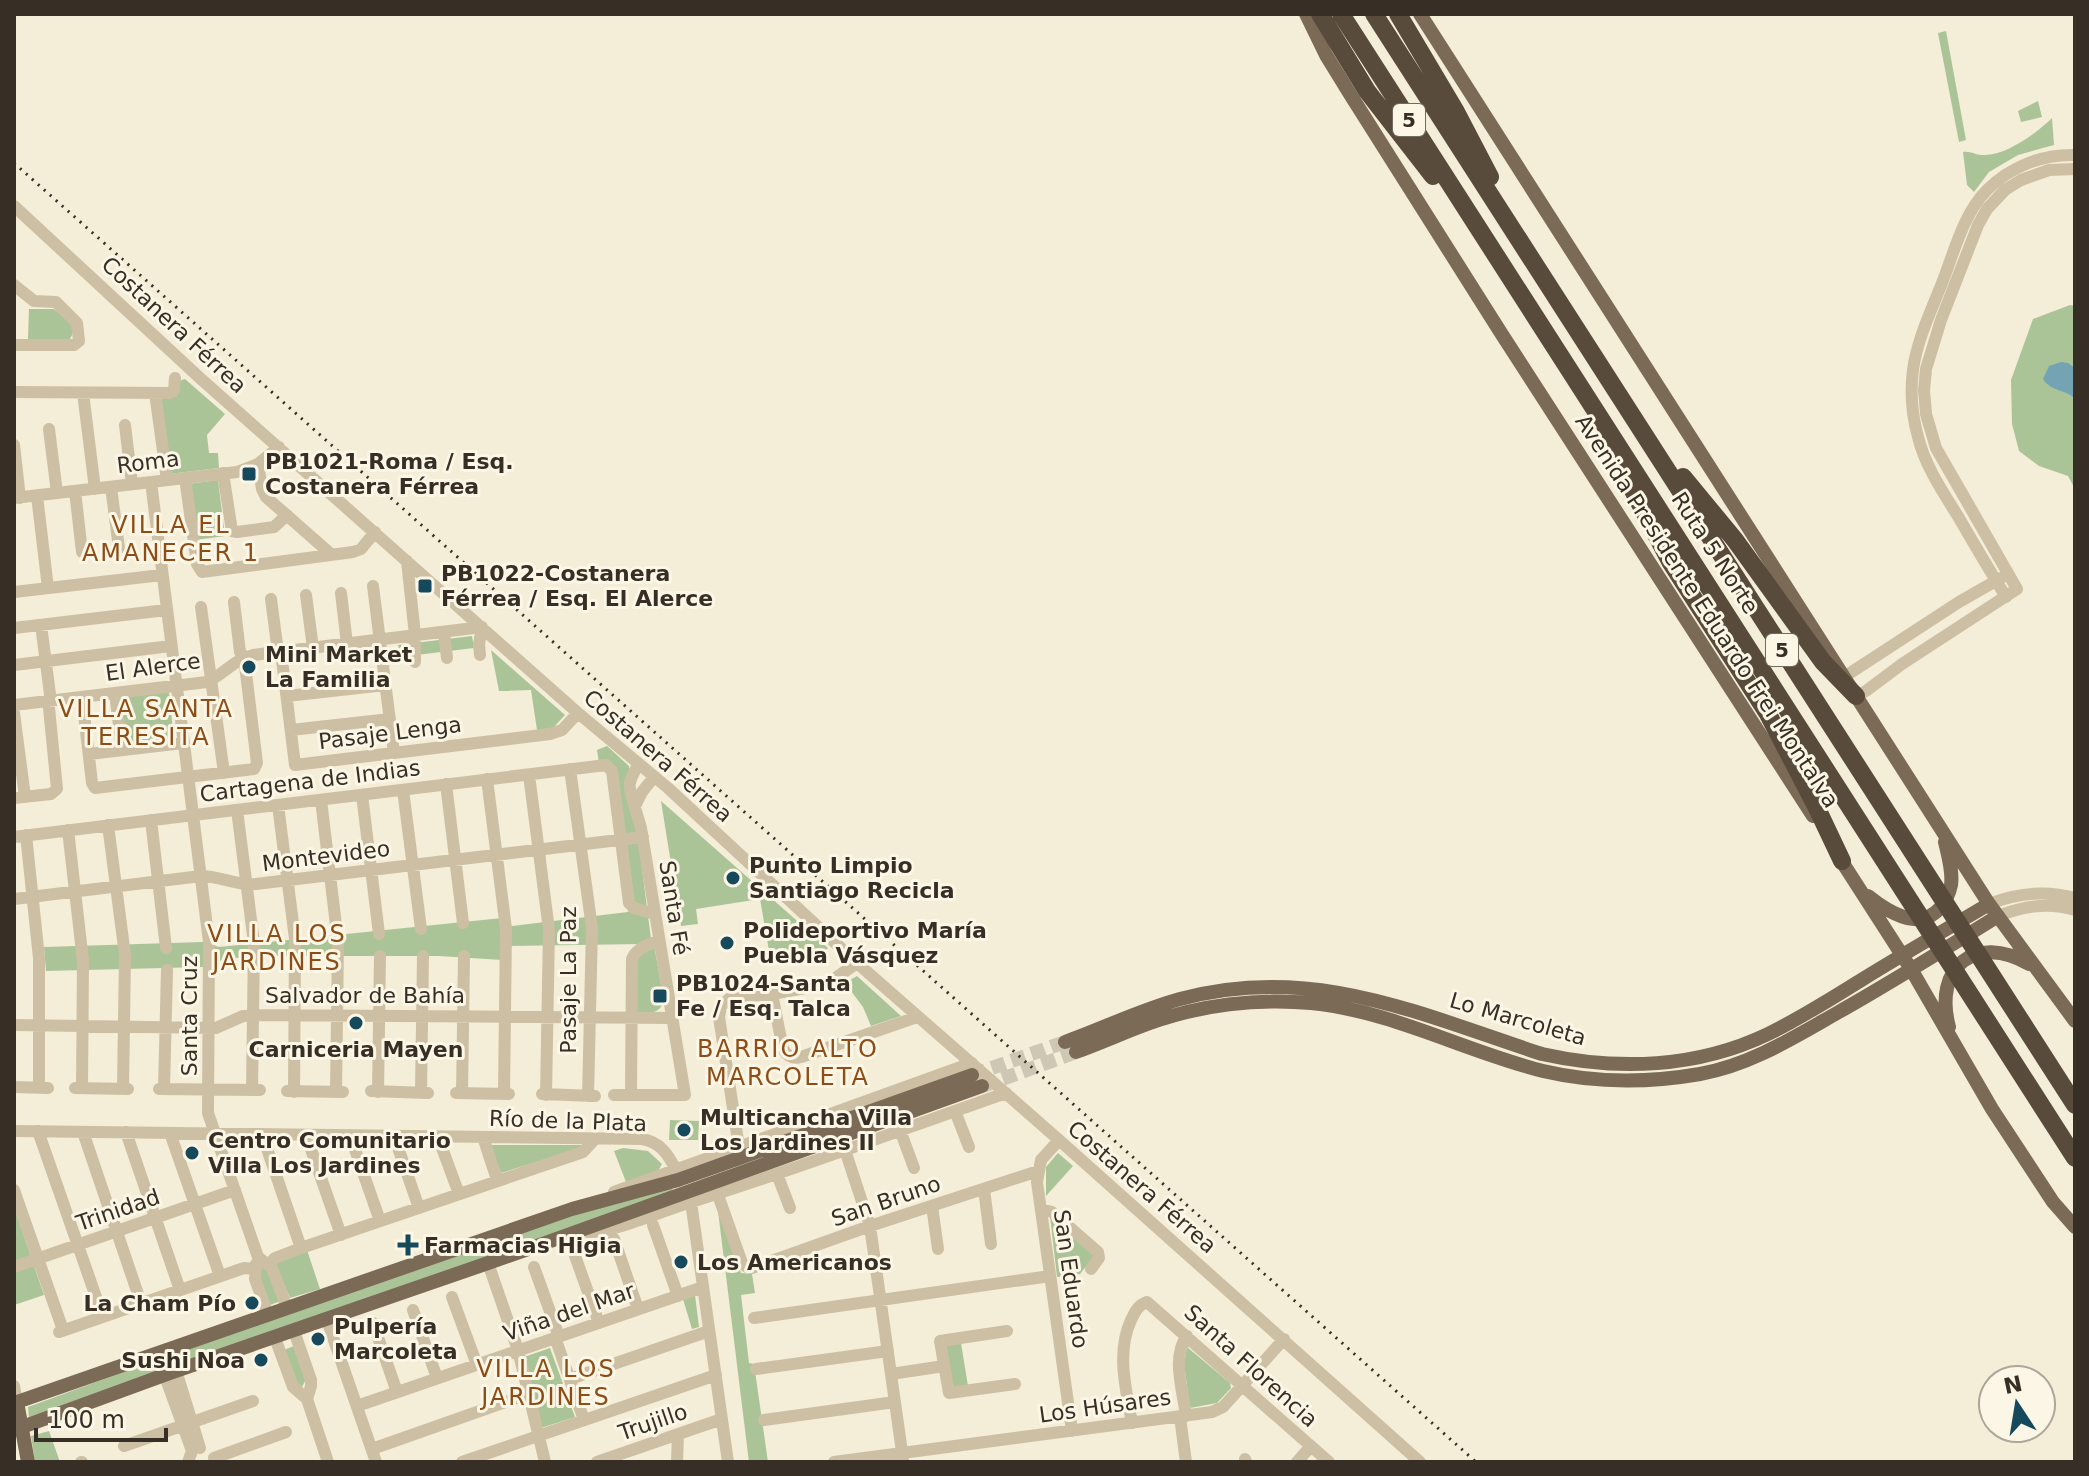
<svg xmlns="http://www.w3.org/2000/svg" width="2089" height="1476" viewBox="0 0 2089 1476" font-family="'DejaVu Sans',sans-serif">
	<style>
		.green { fill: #abc497 }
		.water { fill: #74a4b4 }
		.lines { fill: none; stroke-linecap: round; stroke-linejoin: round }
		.major-tunnel { stroke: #cec7b4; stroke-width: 14; stroke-dasharray: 14 7; stroke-linecap: butt }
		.minor { stroke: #cdbfa3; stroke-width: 12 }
		.major { stroke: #7b6a55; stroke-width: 14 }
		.highway { stroke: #594b3c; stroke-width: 18 }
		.rail { stroke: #372f26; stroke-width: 3; stroke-dasharray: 2 6; stroke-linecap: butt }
		.poi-dot { fill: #17495d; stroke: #fbf6e5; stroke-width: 3 }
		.labels { text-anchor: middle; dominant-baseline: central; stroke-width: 6; stroke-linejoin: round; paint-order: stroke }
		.shield { fill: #fbf6e5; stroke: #726b5f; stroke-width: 2 }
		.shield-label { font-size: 20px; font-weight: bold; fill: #372f26 }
		.street-label { font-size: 22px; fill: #372f26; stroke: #fbf6e5 }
		.poi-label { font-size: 22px; font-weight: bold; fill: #372f26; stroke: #fbf6e5; text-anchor: start }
		.neighbourhood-label { font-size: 24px; letter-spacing: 2px; fill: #8e4d16; stroke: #fbf6e5 }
	</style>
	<rect width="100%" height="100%" fill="#f4edd8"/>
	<path class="green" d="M1946,31L1966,140L1959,142L1938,33Z
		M2038,101L2042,117L2021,122L2018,111Z
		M2052,118L2054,145L2018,155L1989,172L1974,192L1967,185L1963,152C1971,151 1975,155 1982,155C2004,157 2037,133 2052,118Z
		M2070,305L2075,306V489L2068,476L2039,466L2019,451L2012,424L2011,380L2033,319Z
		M29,309H54L72,324V335L70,339H28Z
		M185,379L225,414L207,435L209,453H218L219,468L169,474L160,402L176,382Z
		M218,480L225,536L195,540L188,484Z
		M472,636L474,648L400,657L398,645Z
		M491,650L565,715L553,728L537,730L531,690L499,691Z
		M169,692L174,740L124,745L118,698Z
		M607,746L629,766L651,939L643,944L503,946L502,960L439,956H249L219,961L203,967L46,971L44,947L203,942L219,947L502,918L504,927L628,912L633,902L612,765L599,763L597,750Z
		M661,801L828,948L823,953L771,962L760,899L696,909L698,924L681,926Z
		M654,945L664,1001C659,1015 649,1013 637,1012L635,954Z
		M857,976L901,1016L871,1026L863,1007L845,983Z
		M670,1120L699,1121L698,1140H669Z
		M490,1145H583L572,1151L501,1173Z
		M623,1148L648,1151L662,1164L658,1171L626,1182L614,1151Z
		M1058,1153L1073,1166L1046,1196V1167Z
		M668,1183L675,1193L29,1419L28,1407L159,1359Z
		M14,1207L44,1295L14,1305Z
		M718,1211H721L741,1273L752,1274L755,1293L741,1295L749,1363L754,1364L768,1462H749Z
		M1050,1216L1095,1255L1080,1274L1057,1277Z
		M307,1250L320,1289L290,1298L275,1264Z
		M266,1265L281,1301L270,1305L260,1277L259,1267Z
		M695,1295L699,1327L692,1329L683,1299Z
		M961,1343L968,1386L953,1389L946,1346Z
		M294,1346L306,1379L302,1387L295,1381L284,1350Z
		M1187,1347L1230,1383L1231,1388L1217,1403L1190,1408L1184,1364Z
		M550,1348L575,1417L541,1428L524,1357Z
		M49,1431L60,1462H35L31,1436Z"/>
	<path class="water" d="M2061,362L2068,363L2075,368V399C2066,389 2051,392 2043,379L2049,366Z"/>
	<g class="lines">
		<path class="major-tunnel" d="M972,1075L1065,1042
			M983,1086L1076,1052"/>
		<path class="minor" d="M14,206L201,379L578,713L668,788L857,963L1059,1140L1420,1462
			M14,285L34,301L56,302L77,323L79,341L74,345H14
			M14,392L170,393L174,391L175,378
			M83,393L95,489
			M155,393L167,480
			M125,425L132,484
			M49,429L57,493
			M14,445L20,498
			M258,464L262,489L266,497L332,555
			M223,473L232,531L237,532L274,527L287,515
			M185,478L197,564L202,572L353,552L361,549L375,532
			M151,482L209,942L208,1113L258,1257L272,1268L287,1308
			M111,487L119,548
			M75,491L82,552
			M37,496L48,588
			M14,498L237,472L258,464L279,447
			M407,561L415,635V662
			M373,586L394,753
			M14,592L162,575
			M341,593L347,644
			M306,595L313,648
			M2006,597C1990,571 1974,544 1959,518C1943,492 1925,466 1918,437C1912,415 1910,392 1913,370C1917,340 1931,311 1942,283C1954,253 1963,214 1987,190C2010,167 2042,154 2075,155
			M271,599L278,652
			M201,607L224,773
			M14,628L166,610
			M444,632L447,658
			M281,652L295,765L550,734L562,730L578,713
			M480,655L479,644L482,627
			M14,665L171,646
			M1844,677L1959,602L2001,578
			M115,693L122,750
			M287,696L385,685
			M1856,696L1866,691L1902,664L2017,589L1936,448L1926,414L1924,390L1926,369L1941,320L1978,225L1987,209L2005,190L2021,180L2049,170L2075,169
			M82,697L92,783L95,788L254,769L257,763L244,657L240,652L234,602
			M14,705L207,682C224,674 235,659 253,655L482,627
			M14,713L25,797
			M291,730L390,719
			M89,754L183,743
			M570,769L592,928L588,1096
			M529,775L549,930L546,1095
			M487,779L506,929L504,1094
			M446,784L463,923
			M403,790L421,929
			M362,795L379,934
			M14,798L51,794L57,789L49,708L50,694L41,625
			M321,800L338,942L336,1092
			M636,804L642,792L654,777
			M278,805L295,939L294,1092
			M237,810L254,943L252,1090
			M151,820L166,948
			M108,825L125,955L123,1089
			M68,830L83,961L82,1088
			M26,835L39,958V1087
			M14,837L606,765L612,771L629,903L634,908L655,914
			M14,899L201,876C220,876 237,886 256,884L643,837
			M1989,904C2017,893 2046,890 2075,898
			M1998,916C2024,906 2048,902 2075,910
			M772,994L783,1049C787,1056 793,1059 801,1057L917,1017
			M14,1025L216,1028L243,1016L254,1015L671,1018
			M14,1087L48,1088
			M75,1088L128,1089
			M159,1089L260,1090
			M164,1089L167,970
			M287,1091L343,1092
			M371,1091L428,1093
			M378,1092L380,956
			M421,1092L423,956
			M456,1093L509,1094
			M462,1093L464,956
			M542,1094L595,1096
			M614,1095H685L641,828C639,819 628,789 630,783C631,777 635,771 638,765
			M631,1095L632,959C636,948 649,945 659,940
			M955,1111L969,1147
			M900,1130L914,1168
			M14,1131L642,1139C660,1142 668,1154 676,1170
			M38,1131L103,1317
			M83,1132L141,1303
			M126,1132L180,1290
			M170,1133L220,1276
			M262,1134L301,1248
			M306,1135L341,1235
			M350,1135L380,1221
			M394,1136L419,1208
			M438,1137L459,1194
			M483,1137L497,1180
			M1059,1140L1041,1160L1037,1182L1072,1431
			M739,1147L719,1017L721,1006L730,998L772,994L827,984L857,963
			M845,1150L870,1226L903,1459
			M777,1174L790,1208
			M984,1189L991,1244
			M14,1190L63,1330
			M614,1192L972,1063
			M718,1195L742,1263L747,1267L752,1268L870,1226L1038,1171
			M694,1196L691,1202L728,1462
			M932,1206L938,1249
			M1041,1209L1052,1212L1098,1252L1099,1258L1091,1269
			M653,1225L678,1296
			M588,1232C612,1233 663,1211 688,1203C795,1170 900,1130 1006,1093
			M614,1239L638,1309
			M574,1253L599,1323
			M488,1263L518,1350L545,1462
			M256,1264L255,1279L268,1315
			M269,1264L275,1258L301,1248L583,1152L595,1139
			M14,1267L235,1190
			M534,1267L557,1331V1343L584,1420
			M452,1297L477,1365
			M413,1310L437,1378
			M754,1318L1050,1276
			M327,1320L376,1462
			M373,1323L397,1392
			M294,1331L311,1380V1386L307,1399
			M1007,1331L940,1341L949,1393L1015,1384
			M59,1332L244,1268L254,1269
			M275,1338L293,1387L307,1399L328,1462
			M162,1352L170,1373L178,1377L200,1448
			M756,1369L888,1351
			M170,1373L167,1382L192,1451L188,1462
			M891,1374L944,1366
			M570,1379L709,1331
			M14,1386L17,1402
			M357,1406L703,1287
			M1186,1416C1183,1391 1171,1357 1187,1336
			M1180,1417L1186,1462
			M764,1420L895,1402
			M1132,1423C1126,1389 1116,1353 1131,1320C1135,1312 1138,1305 1147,1302L1329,1462
			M124,1446L253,1401
			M372,1449L528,1394
			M214,1458L286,1432
			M1245,1459L1246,1462
			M81,1462H82
			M462,1462L716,1375
			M597,1462L722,1419
			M677,1462L678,1434
			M834,1462L1212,1412L1223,1407L1284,1339
			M1297,1462L1311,1446"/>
		<path class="major" d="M1306,14L1326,55L1350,94L1501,333L1813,816
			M1420,14L1989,904L2075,1021
			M1837,854L1911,969L1992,1109L2053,1202L2075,1227
			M1868,896C1888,912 1919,932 1940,908C1946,901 1949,894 1951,885C1953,871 1948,855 1945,842
			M1949,1027C1933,967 1975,933 2029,964
			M1065,1042C1104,1028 1140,1010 1180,999C1312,963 1419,1014 1542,1054C1618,1071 1697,1068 1768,1034C1801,1018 1832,998 1863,979C1905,953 1947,929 1989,904
			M1076,1052C1101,1043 1125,1032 1150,1023C1200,1005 1257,998 1311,1003C1392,1011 1464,1051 1543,1071C1594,1083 1648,1083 1700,1074C1750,1065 1793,1038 1837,1013C1892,982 1945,949 1998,916
			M17,1402L572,1209L678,1180L972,1075
			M17,1402L28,1462
			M14,1430L170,1373L520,1252L982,1086"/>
		<path class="highway" d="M1320,14L1367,91L1433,176
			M1341,14L2075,1158
			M1374,14L2075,1105
			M1398,14L1455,110L1490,177
			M1626,477L1671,563L1768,714L1815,804L1842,861
			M1683,477L1735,540L1823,662L1856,696"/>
		<path class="rail" d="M14,163L1476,1462"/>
	</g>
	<g class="poi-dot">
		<rect x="241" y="466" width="16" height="16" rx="4"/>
		<rect x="417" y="578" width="16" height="16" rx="4"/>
		<circle cx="249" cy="667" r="8"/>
		<circle cx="733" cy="878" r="8"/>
		<circle cx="727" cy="943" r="8"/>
		<rect x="652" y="988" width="16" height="16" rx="4"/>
		<circle cx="356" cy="1023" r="8"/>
		<circle cx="684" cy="1130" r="8"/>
		<circle cx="192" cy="1153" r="8"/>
		<path d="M404 1233h8v8h8v8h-8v8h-8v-8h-8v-8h8z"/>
		<circle cx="681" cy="1262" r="8"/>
		<circle cx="252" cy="1303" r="8"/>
		<circle cx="318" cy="1339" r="8"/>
		<circle cx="261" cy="1360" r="8"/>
	</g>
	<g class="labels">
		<g class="shield">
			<rect x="1393" y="104" width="32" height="32" rx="6"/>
			<rect x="1766" y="634" width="32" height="32" rx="6"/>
		</g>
		<g class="shield-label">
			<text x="1409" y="120">5</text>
			<text x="1782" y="650">5</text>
		</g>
		<g class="street-label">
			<text transform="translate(174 325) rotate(43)">Costanera Férrea</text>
			<text transform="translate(148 462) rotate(-7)">Roma</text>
			<text transform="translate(1715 553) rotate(57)">Ruta 5 Norte</text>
			<text transform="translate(1707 611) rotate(57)">Avenida Presidente Eduardo Frei Montalva</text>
			<text transform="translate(153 667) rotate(-8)">El Alerce</text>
			<text transform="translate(390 733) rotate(-7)">Pasaje Lenga</text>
			<text transform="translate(658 756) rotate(41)">Costanera Férrea</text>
			<text transform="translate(310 781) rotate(-7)">Cartagena de Indias</text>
			<text transform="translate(326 856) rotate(-7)">Montevideo</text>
			<text transform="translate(674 908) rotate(81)">Santa Fé</text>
			<text transform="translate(568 980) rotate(-90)">Pasaje La Paz</text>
			<text x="365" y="995">Salvador de Bahía</text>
			<text transform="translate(189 1016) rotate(-90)">Santa Cruz</text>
			<text transform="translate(1518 1019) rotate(16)">Lo Marcoleta</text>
			<text transform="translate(568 1121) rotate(2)">Río de la Plata</text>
			<text transform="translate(1142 1187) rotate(41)">Costanera Férrea</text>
			<text transform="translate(886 1201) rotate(-19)">San Bruno</text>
			<text transform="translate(118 1210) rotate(-19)">Trinidad</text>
			<text transform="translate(1071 1279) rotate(82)">San Eduardo</text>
			<text transform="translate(569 1312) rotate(-19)">Viña del Mar</text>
			<text transform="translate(1251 1366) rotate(42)">Santa Florencia</text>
			<text transform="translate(1105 1406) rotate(-8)">Los Húsares</text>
			<text transform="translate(653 1422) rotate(-19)">Trujillo</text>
		</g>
		<g class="poi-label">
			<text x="265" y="461">PB1021-Roma / Esq.<tspan x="265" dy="25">Costanera Férrea</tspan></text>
			<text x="441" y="573">PB1022-Costanera<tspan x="441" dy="25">Férrea / Esq. El Alerce</tspan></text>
			<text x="265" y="654">Mini Market<tspan x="265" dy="25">La Familia</tspan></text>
			<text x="749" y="865">Punto Limpio<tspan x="749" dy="25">Santiago Recicla</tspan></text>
			<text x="743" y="930">Polideportivo María<tspan x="743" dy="25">Puebla Vásquez</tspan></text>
			<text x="676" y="983">PB1024-Santa<tspan x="676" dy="25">Fe / Esq. Talca</tspan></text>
			<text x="356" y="1049" text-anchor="middle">Carniceria Mayen</text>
			<text x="700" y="1117">Multicancha Villa<tspan x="700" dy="25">Los Jardines II</tspan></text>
			<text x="208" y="1140">Centro Comunitario<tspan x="208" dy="25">Villa Los Jardines</tspan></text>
			<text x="424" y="1245">Farmacias Higia</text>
			<text x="697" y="1262">Los Americanos</text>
			<text x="236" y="1303" text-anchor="end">La Cham Pío</text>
			<text x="334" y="1326">Pulpería<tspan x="334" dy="25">Marcoleta</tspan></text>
			<text x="245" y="1360" text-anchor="end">Sushi Noa</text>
		</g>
		<g class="neighbourhood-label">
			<text x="171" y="525">VILLA EL<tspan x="171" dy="28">AMANECER 1</tspan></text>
			<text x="146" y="709">VILLA SANTA<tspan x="146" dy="28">TERESITA</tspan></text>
			<text x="277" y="934">VILLA LOS<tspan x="277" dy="28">JARDINES</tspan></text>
			<text x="788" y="1049">BARRIO ALTO<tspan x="788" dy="28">MARCOLETA</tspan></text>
			<text x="546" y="1369">VILLA LOS<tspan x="546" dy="28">JARDINES</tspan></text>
		</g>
	</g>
	<rect width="2089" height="1476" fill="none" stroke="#372f26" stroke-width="32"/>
	<g transform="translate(2017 1404) rotate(348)"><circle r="38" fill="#fbf6e5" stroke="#ada699" stroke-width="2"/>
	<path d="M0-6L14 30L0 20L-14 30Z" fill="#17495d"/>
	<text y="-12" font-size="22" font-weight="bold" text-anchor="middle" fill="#372f26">N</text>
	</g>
	<path d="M36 1428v12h130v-12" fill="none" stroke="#372f26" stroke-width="4"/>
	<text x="48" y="1428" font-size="24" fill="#372f26" stroke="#fbf6e5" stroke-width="6" paint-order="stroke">100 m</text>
</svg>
